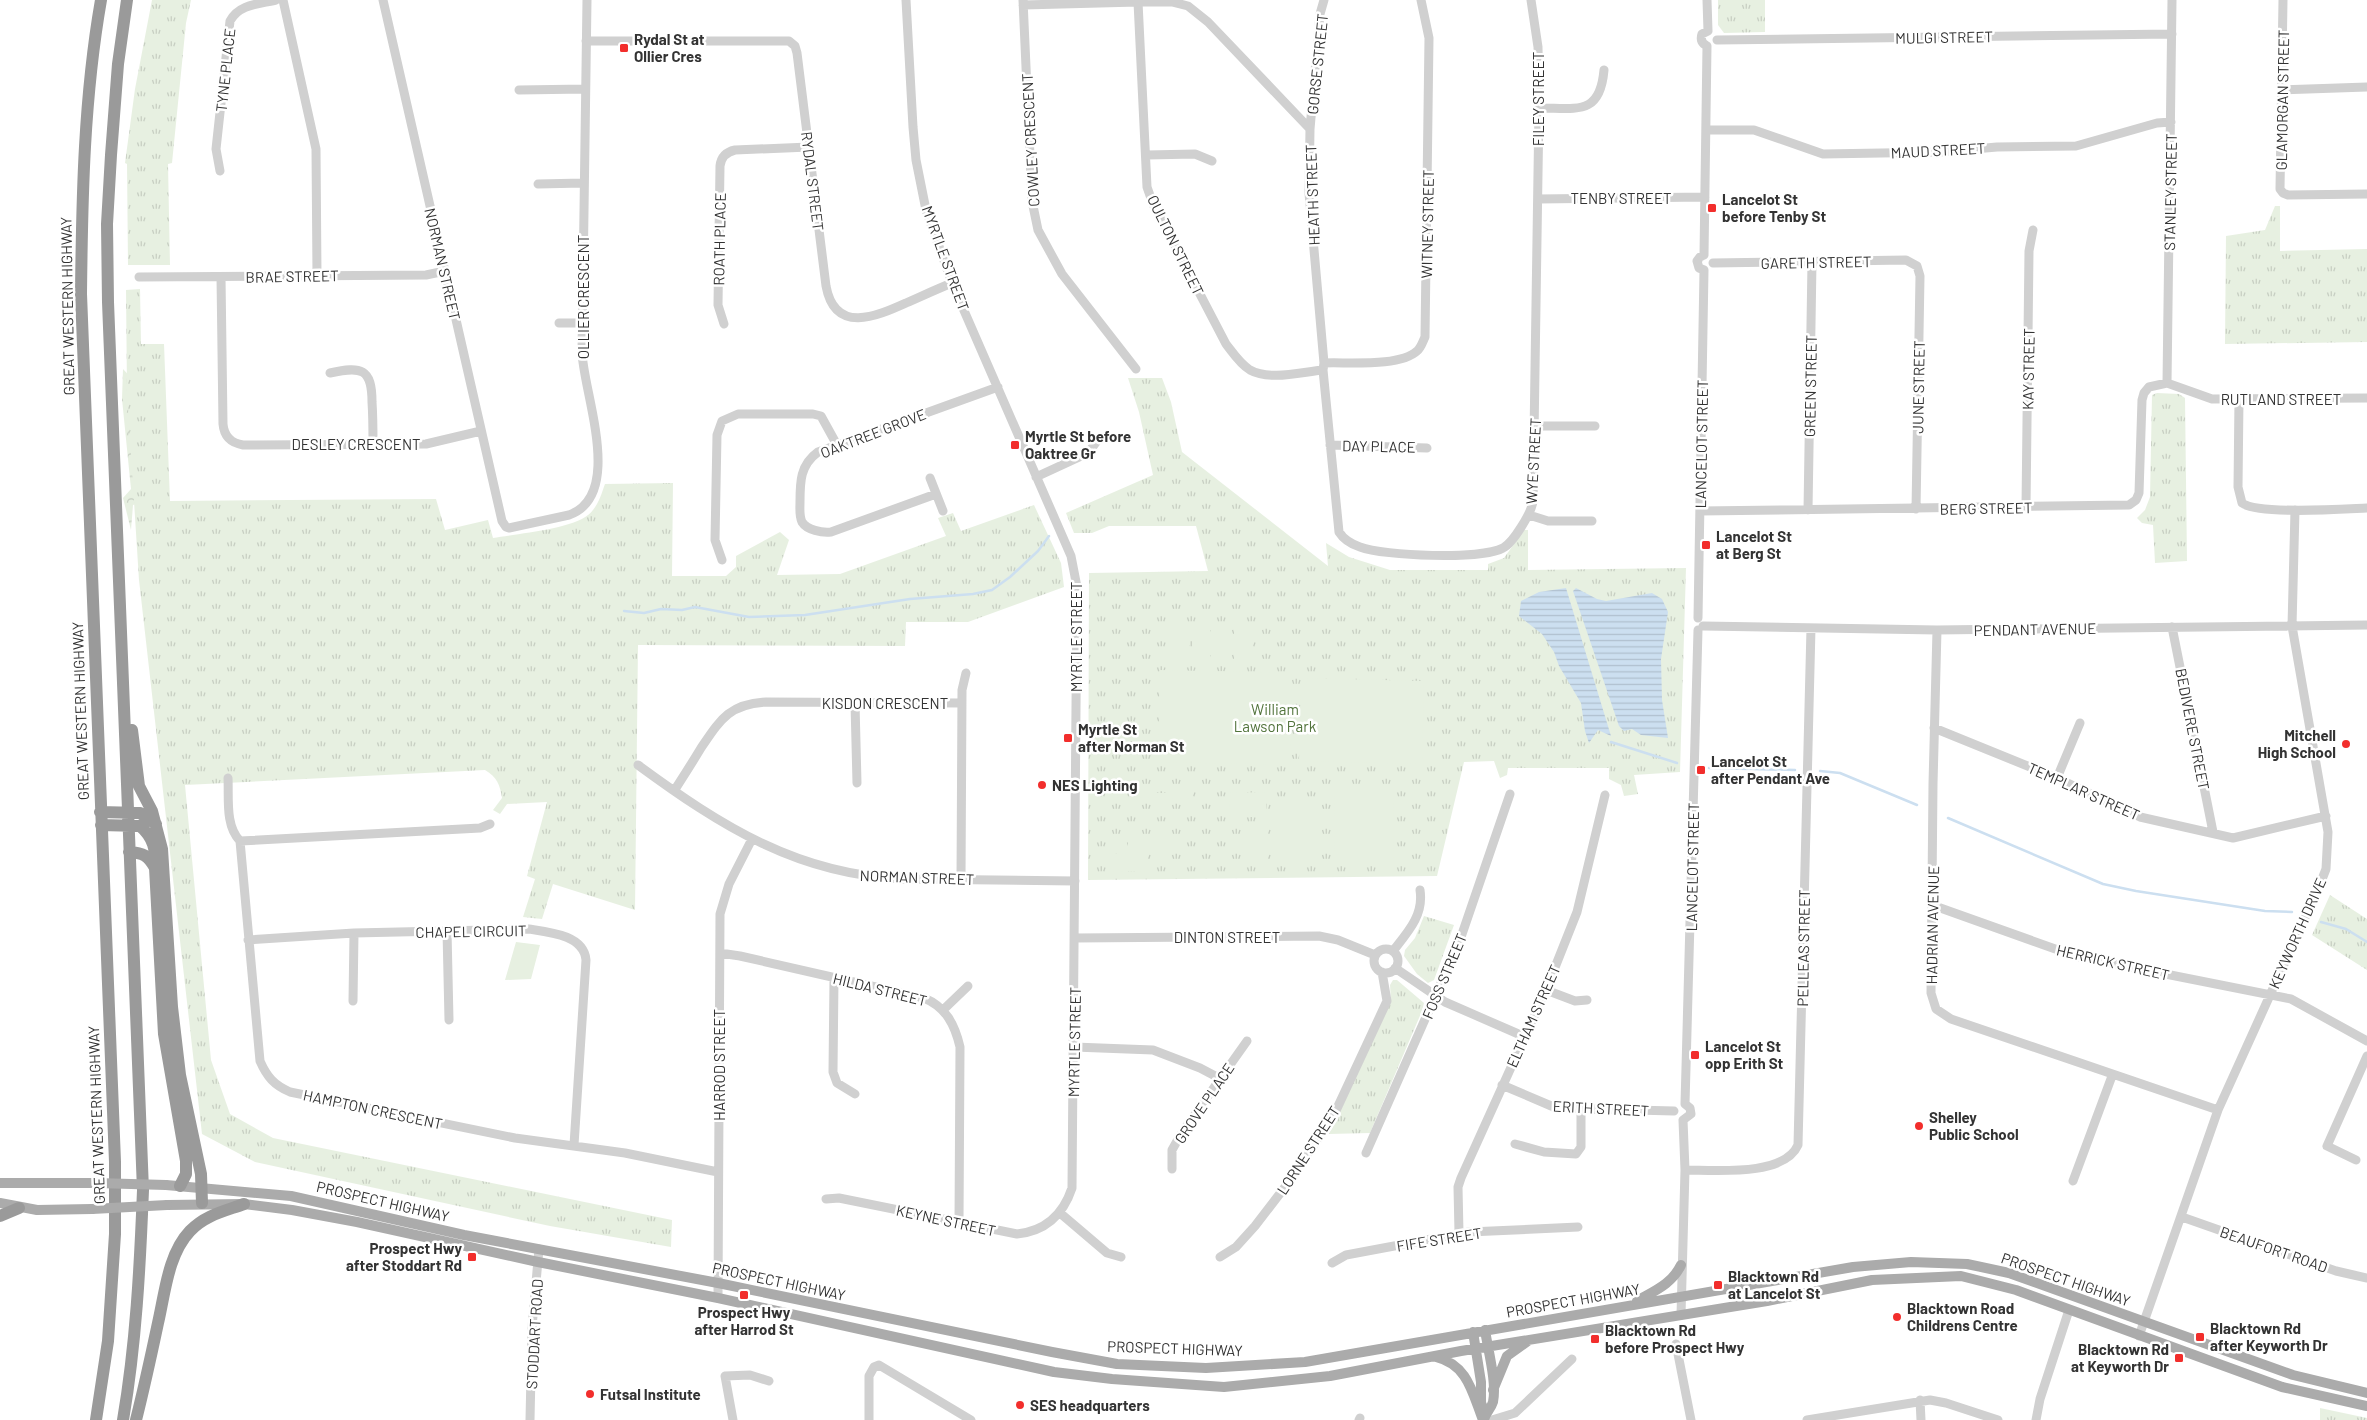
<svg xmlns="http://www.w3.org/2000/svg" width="2367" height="1420" viewBox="0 0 2367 1420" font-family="Barlow,sans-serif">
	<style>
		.forest { fill: url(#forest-crowns) }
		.park { fill: url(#park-tufts) }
		.garden { fill: #e7f0e1 }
		.water { fill: url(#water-rules) }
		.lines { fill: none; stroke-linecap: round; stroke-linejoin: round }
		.stream { stroke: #ccdff0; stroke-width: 2.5 }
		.minor { stroke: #d0d0d0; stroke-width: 9 }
		.major { stroke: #ababab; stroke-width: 10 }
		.highway { stroke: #9a9a9a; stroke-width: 12 }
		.major-bridge { stroke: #ababab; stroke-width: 10 }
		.poi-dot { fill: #f22e2c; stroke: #fff; stroke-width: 2 }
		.labels { text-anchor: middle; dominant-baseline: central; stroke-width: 5; stroke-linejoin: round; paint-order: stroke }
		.street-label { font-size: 15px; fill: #333; stroke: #fff }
		.poi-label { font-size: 15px; font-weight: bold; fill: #333; stroke: #fff; text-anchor: start }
		.park-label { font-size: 15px; fill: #51733b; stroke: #fff }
	</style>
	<defs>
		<pattern id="forest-crowns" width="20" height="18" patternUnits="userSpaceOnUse" patternTransform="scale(1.25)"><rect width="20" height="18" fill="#e7f0e1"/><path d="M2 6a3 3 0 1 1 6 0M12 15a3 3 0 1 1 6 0" fill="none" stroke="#c7cec2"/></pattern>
		<pattern id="park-tufts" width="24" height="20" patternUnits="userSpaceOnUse" patternTransform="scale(1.25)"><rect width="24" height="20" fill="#e7f0e1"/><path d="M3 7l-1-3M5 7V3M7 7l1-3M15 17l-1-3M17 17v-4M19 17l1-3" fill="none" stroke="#c7cec2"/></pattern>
		<pattern id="water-rules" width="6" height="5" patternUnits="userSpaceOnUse" patternTransform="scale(1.25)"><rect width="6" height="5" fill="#ccdff0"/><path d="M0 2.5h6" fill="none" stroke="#b0c0ce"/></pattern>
	</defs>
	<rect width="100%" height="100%" fill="#fff"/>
	<path class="forest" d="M123,369L136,383L143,502L133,505L131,530L123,498L131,489L122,399Z"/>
	<path class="park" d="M152,0H191L186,23L172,163L168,164L170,265H128L127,164L125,163L135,89Z
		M1718,0H1765V32L1724,33L1718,25Z
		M2275,206H2280V251L2367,249V342L2225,344L2226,236L2265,230Z
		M140,289L141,344H164L170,501L436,499L445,530L488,520L493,538C515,534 572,529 588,515C598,507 601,495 605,484L673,483L672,576H726L736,567V556L780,532L789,540L777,575L840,574L946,536L938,518L953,513L961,531L1034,505L1061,563L1064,587L968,622H906L905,646L638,645L635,910L553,884L542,919L523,917L535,879L527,876L547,802L507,804L500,814L493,810L502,798C500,785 497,777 485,770L185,785L211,1060L230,1114L273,1138L672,1220L671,1247L550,1226L255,1162L202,1134L139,580L127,391L126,290Z
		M1128,378H1162L1171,402L1182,452L1328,566L1326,543L1349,557L1390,570H1488V564L1504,558L1524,530H1528V570L1686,568L1680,772L1634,775L1638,794L1624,796L1621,785L1609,779V768H1508L1507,775L1500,778L1494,761L1464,762L1437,876L1088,880L1089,573L1208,571L1196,526H1109L1092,533H1074L1066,513L1153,475L1139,412Z
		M2157,393L2179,394L2185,398L2187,561L2155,563L2153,525L2142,523L2137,518L2145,510L2150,497L2152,395Z
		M2330,895L2367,919V970L2312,935Z
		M1424,916L1454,925L1434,980L1428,983L1417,974L1404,956L1405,950L1415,938Z
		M1393,980H1397L1424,1003L1422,1011L1370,1133L1329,1134L1391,1001L1390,985Z
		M2320,1408L2367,1418V1420H2320Z"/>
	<path class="garden" d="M1171,626H1189V663H1171Z
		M1192,626H1210V663H1192Z
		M1213,626H1231V664L1213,663Z
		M1234,627H1252V664H1234Z
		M1160,670L1292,673L1290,765L1158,762Z
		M1301,678L1424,681L1422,764L1299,761Z
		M1334,787H1393L1394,860H1335Z
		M1181,791H1193V799L1136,797V793H1180Z
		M1266,792L1267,817H1230L1229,793Z
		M1273,798H1322V860H1273Z
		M1242,823H1267V860H1243Z
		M1128,834H1167V853H1147V871L1107,872V854L1128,853Z
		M516,942L540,945L531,979L505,980Z"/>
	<path class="water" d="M1566,588L1611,736L1598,730L1589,743L1585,731L1581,703L1559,666L1554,652L1542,634L1519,616L1521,601L1539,592Z
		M1576,588L1597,599L1606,601L1652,593L1662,599L1668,612L1661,659L1662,700L1668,738L1641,735L1632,729L1624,731L1619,726L1573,591Z"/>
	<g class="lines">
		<path class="stream" d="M624,611L644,613L661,609L682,610L695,607L749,617L805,615L910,599L973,594L992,590L1010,577L1038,551L1049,536
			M1611,742L1677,763
			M1709,768L1795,770
			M1820,771L1840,773L1917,805
			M1948,818L2103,884L2136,891L2265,911L2292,912
			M2321,922L2346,929L2367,942"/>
		<path class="minor" d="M283,0L316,149L317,275
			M383,0L502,521L506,527L509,528L569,515C625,495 583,392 582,352L587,0
			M1023,0L1032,201L1038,230L1062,274L1136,369
			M1324,0L1320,14L1310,129L1309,193L1324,363L1323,370L1339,532C1344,540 1351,544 1360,547C1384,556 1481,560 1503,548C1513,543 1532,512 1533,501L1539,108L1538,47L1531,0
			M1707,0L1708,31
			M2283,0L2280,189L2283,193L2288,195L2367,194
			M1138,2L1147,187L1153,204L1226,344C1233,353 1240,364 1250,370C1270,381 1301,372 1323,370
			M1023,5L1138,2H1172L1188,6L1208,22L1310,129
			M1717,40L2172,34
			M586,41H789L795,46L797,53L826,286C835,335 877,316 906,303C922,296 937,289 952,283
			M1707,46C1702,44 1700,40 1702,34L1708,31
			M519,90L585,89
			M2282,90L2367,87
			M1539,108C1577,108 1600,116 1604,70
			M1706,130H1754L1823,154L1940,152L1997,147L2076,146L2157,123L2171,122
			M1147,155L1195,154L1212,161
			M220,171L216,149L230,21C239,4 259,4 276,0
			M538,184L583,183
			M1538,199L1705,197
			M1704,255L1707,46
			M1713,263L1906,260L1917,266L1920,276L1916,509
			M1704,270L1699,268L1697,261L1700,257L1704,255
			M139,277L426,275L445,271
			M221,277L223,424C224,436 231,443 243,445L426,444L481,431
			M559,323H582
			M724,324L718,305L720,166C721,157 726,152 735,150L809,147
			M1324,363C1348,362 1400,367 1417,351C1421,348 1423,341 1425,337L1429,38L1421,0
			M330,373C361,366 372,368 372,402C373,416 373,430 373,445
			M2167,383L2172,0
			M2239,399L2238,487L2242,503C2258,515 2343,509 2367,508
			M1535,426H1595
			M1330,445L1427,448
			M1036,477L1088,453L1100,437
			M930,478L943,511
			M936,494L831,532C822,533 807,530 802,522C799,516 800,508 800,502C800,482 800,465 818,452L998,387
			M2026,507L2029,251L2033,230
			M1808,510L1812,262
			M1700,511L2129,505L2136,500L2139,493L2142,400L2144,393L2149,387L2167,383L2212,399L2367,398
			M1529,515L1548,521H1592
			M722,560L715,540L717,435L722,421L738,414H813L821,416L837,445
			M1698,618L1704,270
			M1703,626L1937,630L2367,625
			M2172,627L2213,832
			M1937,630L1933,784L1931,993L1936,1009L1951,1019L2218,1110
			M855,703L857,783
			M1934,728L2057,778L2140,817L2233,838L2326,816
			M638,765C721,826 798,875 904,879L1075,881
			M228,778C229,798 225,826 240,841L260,1061C267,1077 274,1085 290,1092L515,1138L625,1153L718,1172
			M2057,778L2080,723
			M674,791C683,777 692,763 701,748C720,720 729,704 766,702L962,703
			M240,841L480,828L490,824
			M961,880L962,690L966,673
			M1932,905L2075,956L2291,999L2367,1041
			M447,931L449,1020
			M1075,938L1319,936L1338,940L1375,955
			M248,940L354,933L529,929C549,932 584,935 586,960L574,1145
			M1374 961a12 12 0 1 1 24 0a12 12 0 1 1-24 0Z
			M1393,951C1408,932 1424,915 1420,890
			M720,953L740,956L924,998C946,1007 955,1025 960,1047L959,1222
			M1395,968L1445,1002L1523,1036
			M834,978L833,1072L837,1083L855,1094
			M1546,990L1575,1001L1587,1000
			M353,1001L354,933
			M943,1010L968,986
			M1074,1047L1153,1050L1200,1068L1219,1078
			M1502,1085L1556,1108L1674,1111
			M1685,1104L1698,630
			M1683,1120L1691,1114L1690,1108L1685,1104
			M1515,1144L1544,1152L1576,1154L1581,1147V1110
			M1366,1153L1460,940L1510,794
			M2356,1160L2327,1146L2367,1056
			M1172,1169V1150L1181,1134L1247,1041
			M1685,1170C1714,1170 1784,1177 1798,1145L1811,628
			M2073,1181L2112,1076
			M826,1199L839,1198L1017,1234C1046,1231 1063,1215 1072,1188L1077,587L1071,556L952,283L926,210L916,160L913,127L906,0
			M1060,1213L1107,1253L1121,1257
			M2182,1217L2336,1271L2367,1278
			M1459,1233L1458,1187L1461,1178L1546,990L1577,912L1605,795
			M1220,1257L1236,1247L1255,1226L1285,1187L1333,1117L1387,1001L1382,972
			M1332,1263L1346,1255L1469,1232L1578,1227
			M718,1298L720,914L729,884L752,839
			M1681,1315L1685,1170L1683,1120
			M2139,1336L2218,1110L2319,887L2326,869L2328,832L2292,626L2295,510
			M1676,1344L1691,1420
			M1920,1400L1921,1420
			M530,1420L532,1327L539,1249
			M733,1420L725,1376L750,1375L769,1381
			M869,1420V1376L874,1367L879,1365L971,1420
			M1359,1420L1360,1418
			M1492,1420L1515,1413L1572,1359
			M1807,1420L1930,1400L1946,1403L1998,1420
			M2036,1420L2040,1399L2069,1310"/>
		<path class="major" d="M0,1183H96
			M166,1185L291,1196L464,1235L718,1283L1052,1352L1117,1364L1206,1368L1305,1362L1853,1267L1911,1262L1967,1264L2009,1273L2293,1375L2367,1393
			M0,1203L37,1210L92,1209
			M167,1205L244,1204L292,1210L357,1222L538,1262L718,1298L1054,1372L1112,1379L1224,1387L1330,1376L1461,1351L1767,1301L1872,1280L1961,1276L2016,1290L2282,1387L2367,1406
			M1637,1301C1654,1291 1672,1284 1681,1265
			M1473,1332L1481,1382V1403L1484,1410
			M1436,1357C1468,1365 1472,1392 1483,1420
			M1493,1390L1507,1356L1528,1341
			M1484,1420C1485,1413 1491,1409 1493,1402C1497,1383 1488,1350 1485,1330"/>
		<path class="highway" d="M132,730L139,786L152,811L162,849L172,1007L180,1075L201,1174L202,1203
			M100,812L140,813L156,824
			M101,825L140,826C154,838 156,850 155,868L164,1034L186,1161V1174L180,1186
			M129,852C143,853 148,855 155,868
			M0,1216L19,1208
			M96,1420L108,1341L115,1234V1162L81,294C82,196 84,97 101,0
			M123,1420C136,1344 140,1267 143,1190L108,302L107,224L111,155L118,64L127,0
			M136,1420C144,1388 151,1356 158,1323C165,1293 168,1254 190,1231C205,1215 225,1211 244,1204"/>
		<path class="major-bridge" d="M96,1183L166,1185
			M92,1209L167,1205"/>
	</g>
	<g class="poi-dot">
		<rect x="619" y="43" width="10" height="10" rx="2.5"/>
		<rect x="1707" y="203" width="10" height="10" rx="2.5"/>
		<rect x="1010" y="440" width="10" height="10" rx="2.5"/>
		<rect x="1701" y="540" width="10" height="10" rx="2.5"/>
		<rect x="1063" y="733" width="10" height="10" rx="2.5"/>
		<circle cx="2346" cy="744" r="5"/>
		<rect x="1696" y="765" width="10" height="10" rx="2.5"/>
		<circle cx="1042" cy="785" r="5"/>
		<rect x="1690" y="1050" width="10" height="10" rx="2.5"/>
		<circle cx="1919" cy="1126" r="5"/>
		<rect x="467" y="1252" width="10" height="10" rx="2.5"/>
		<rect x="1713" y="1280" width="10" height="10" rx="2.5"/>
		<rect x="739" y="1290" width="10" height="10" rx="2.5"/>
		<circle cx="1897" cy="1317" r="5"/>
		<rect x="2195" y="1332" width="10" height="10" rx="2.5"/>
		<rect x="1590" y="1334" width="10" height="10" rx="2.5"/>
		<rect x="2174" y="1353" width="10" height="10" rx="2.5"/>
		<circle cx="590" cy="1394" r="5"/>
		<circle cx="1020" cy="1405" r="5"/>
	</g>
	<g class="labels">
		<g class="street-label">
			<text transform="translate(1944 37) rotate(-1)">MULGI STREET</text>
			<text transform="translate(1317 64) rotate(-84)">GORSE STREET</text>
			<text transform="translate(225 70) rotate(-84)">TYNE PLACE</text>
			<text transform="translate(1538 99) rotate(-90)">FILEY STREET</text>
			<text transform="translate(2282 100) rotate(-89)">GLAMORGAN STREET</text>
			<text transform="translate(1030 140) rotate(-93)">COWLEY CRESCENT</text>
			<text transform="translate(1938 150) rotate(-3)">MAUD STREET</text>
			<text transform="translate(813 181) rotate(83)">RYDAL STREET</text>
			<text transform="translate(2170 192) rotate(-89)">STANLEY STREET</text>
			<text transform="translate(1312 195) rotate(-92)">HEATH STREET</text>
			<text x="1621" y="198">TENBY STREET</text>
			<text transform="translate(1427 224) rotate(-89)">WITNEY STREET</text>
			<text transform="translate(719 239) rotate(-89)">ROATH PLACE</text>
			<text transform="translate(1176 245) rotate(64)">OULTON STREET</text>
			<text transform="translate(946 258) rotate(70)">MYRTLE STREET</text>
			<text transform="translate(1816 262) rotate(-1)">GARETH STREET</text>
			<text transform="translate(443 264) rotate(77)">NORMAN STREET</text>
			<text transform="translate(292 276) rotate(-1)">BRAE STREET</text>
			<text transform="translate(583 297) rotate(-90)">OLLIER CRESCENT</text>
			<text transform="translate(67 306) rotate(-91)">GREAT WESTERN HIGHWAY</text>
			<text transform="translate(2028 369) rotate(-89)">KAY STREET</text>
			<text transform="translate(1810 386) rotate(-89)">GREEN STREET</text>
			<text transform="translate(1918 387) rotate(-89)">JUNE STREET</text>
			<text x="2281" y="399">RUTLAND STREET</text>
			<text transform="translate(873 433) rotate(-21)">OAKTREE GROVE</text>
			<text x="356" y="444">DESLEY CRESCENT</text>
			<text transform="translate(1701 444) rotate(-89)">LANCELOT STREET</text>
			<text transform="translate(1379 446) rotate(1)">DAY PLACE</text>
			<text transform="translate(1533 461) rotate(-87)">WYE STREET</text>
			<text transform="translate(1986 508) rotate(-1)">BERG STREET</text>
			<text transform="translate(2035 629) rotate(-1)">PENDANT AVENUE</text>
			<text transform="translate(1076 637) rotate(-90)">MYRTLE STREET</text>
			<text x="885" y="703">KISDON CRESCENT</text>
			<text transform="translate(80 711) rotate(-92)">GREAT WESTERN HIGHWAY</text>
			<text transform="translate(2193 729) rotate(79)">BEDIVERE STREET</text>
			<text transform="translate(2084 791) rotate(24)">TEMPLAR STREET</text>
			<text transform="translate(1692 867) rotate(-89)">LANCELOT STREET</text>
			<text transform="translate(917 877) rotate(2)">NORMAN STREET</text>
			<text transform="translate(1932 925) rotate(-89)">HADRIAN AVENUE</text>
			<text transform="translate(471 931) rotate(-1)">CHAPEL CIRCUIT</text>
			<text transform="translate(2297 933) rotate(-66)">KEYWORTH DRIVE</text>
			<text x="1227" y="937">DINTON STREET</text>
			<text transform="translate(1803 948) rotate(-89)">PELLEAS STREET</text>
			<text transform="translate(2113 962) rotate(13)">HERRICK STREET</text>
			<text transform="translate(1444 976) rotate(-67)">FOSS STREET</text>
			<text transform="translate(880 989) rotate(14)">HILDA STREET</text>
			<text transform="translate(1533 1016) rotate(-66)">ELTHAM STREET</text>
			<text transform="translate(1074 1042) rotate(-89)">MYRTLE STREET</text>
			<text transform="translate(719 1065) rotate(-90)">HARROD STREET</text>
			<text transform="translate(1204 1103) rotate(-56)">GROVE PLACE</text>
			<text transform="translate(1601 1108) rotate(3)">ERITH STREET</text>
			<text transform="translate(373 1109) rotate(12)">HAMPTON CRESCENT</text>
			<text transform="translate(96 1115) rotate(-92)">GREAT WESTERN HIGHWAY</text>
			<text transform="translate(1308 1150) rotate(-57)">LORNE STREET</text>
			<text transform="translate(383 1201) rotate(13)">PROSPECT HIGHWAY</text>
			<text transform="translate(946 1220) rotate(12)">KEYNE STREET</text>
			<text transform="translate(1439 1239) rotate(-9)">FIFE STREET</text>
			<text transform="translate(2274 1249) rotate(19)">BEAUFORT ROAD</text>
			<text transform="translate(2066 1279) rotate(19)">PROSPECT HIGHWAY</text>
			<text transform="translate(779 1281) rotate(12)">PROSPECT HIGHWAY</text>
			<text transform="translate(1573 1300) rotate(-10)">PROSPECT HIGHWAY</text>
			<text transform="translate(534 1334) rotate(-87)">STODDART ROAD</text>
			<text transform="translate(1175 1348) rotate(2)">PROSPECT HIGHWAY</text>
		</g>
		<g class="poi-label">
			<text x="634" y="39">Rydal St at<tspan x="634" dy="17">Ollier Cres</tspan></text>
			<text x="1722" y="199">Lancelot St<tspan x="1722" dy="17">before Tenby St</tspan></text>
			<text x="1025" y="436">Myrtle St before<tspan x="1025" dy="17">Oaktree Gr</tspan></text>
			<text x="1716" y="536">Lancelot St<tspan x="1716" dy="17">at Berg St</tspan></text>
			<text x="1078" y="729">Myrtle St<tspan x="1078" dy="17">after Norman St</tspan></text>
			<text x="2336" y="735" text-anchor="end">Mitchell<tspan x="2336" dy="17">High School</tspan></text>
			<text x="1711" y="761">Lancelot St<tspan x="1711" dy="17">after Pendant Ave</tspan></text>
			<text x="1052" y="785">NES Lighting</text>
			<text x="1705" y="1046">Lancelot St<tspan x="1705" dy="17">opp Erith St</tspan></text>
			<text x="1929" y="1117">Shelley<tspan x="1929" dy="17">Public School</tspan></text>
			<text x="462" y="1248" text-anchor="end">Prospect Hwy<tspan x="462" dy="17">after Stoddart Rd</tspan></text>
			<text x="1728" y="1276">Blacktown Rd<tspan x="1728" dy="17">at Lancelot St</tspan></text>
			<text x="1907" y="1308">Blacktown Road<tspan x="1907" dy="17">Childrens Centre</tspan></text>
			<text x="744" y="1312" text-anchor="middle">Prospect Hwy<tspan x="744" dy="17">after Harrod St</tspan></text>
			<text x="2210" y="1328">Blacktown Rd<tspan x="2210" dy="17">after Keyworth Dr</tspan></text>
			<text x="1605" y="1330">Blacktown Rd<tspan x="1605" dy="17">before Prospect Hwy</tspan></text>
			<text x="2169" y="1349" text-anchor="end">Blacktown Rd<tspan x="2169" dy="17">at Keyworth Dr</tspan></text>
			<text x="600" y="1394">Futsal Institute</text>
			<text x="1030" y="1405">SES headquarters</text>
		</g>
		<g class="park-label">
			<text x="1275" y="709">William<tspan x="1275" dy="17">Lawson Park</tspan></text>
		</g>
	</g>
</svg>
